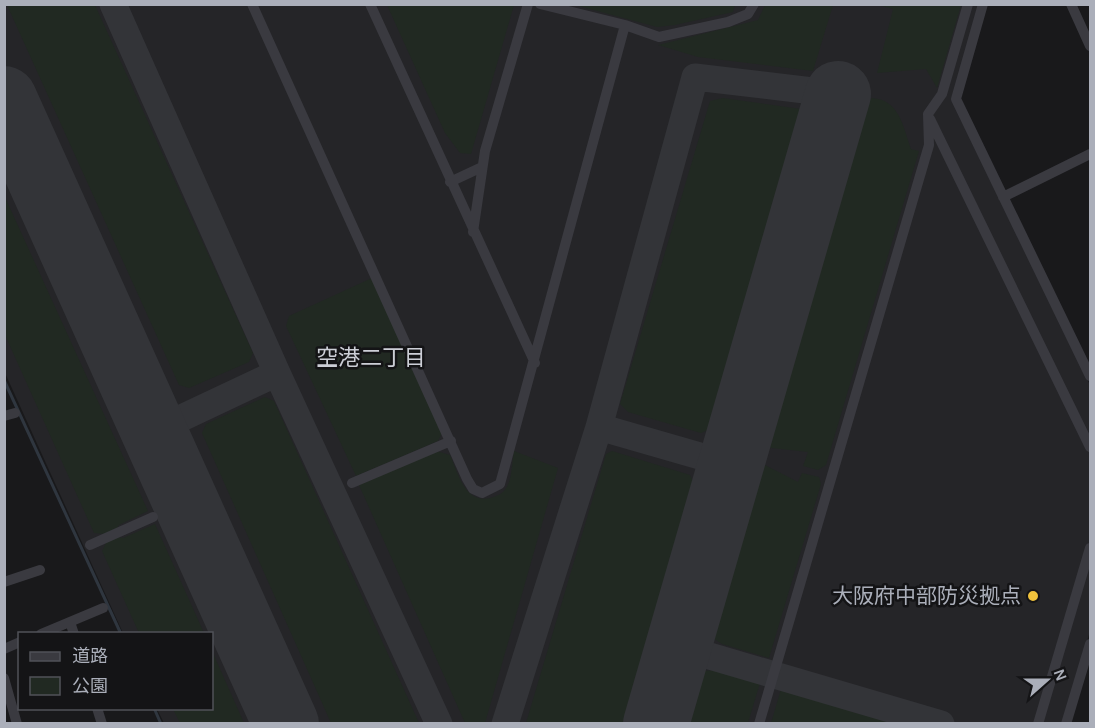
<svg xmlns="http://www.w3.org/2000/svg" width="1095" height="728" viewBox="0 0 1095 728" font-family="Karla,'Noto Sans JP',sans-serif">
	<style>
		.built { fill: #252528 }
		.green { fill: #212922 }
		.lines { fill: none; stroke-linecap: round; stroke-linejoin: round }
		.stream { stroke: #2f363f; stroke-width: 3 }
		.taxiway { stroke: #333438; stroke-width: 27 }
		.runway { stroke: #333438; stroke-width: 66 }
		.minor { stroke: #3a3a40; stroke-width: 10 }
		.poi-dot { fill: #f0c23c; stroke: #141416; stroke-width: 2 }
		.labels { text-anchor: middle; dominant-baseline: central; stroke-width: 5; stroke-linejoin: round; paint-order: stroke }
		.poi-label { font-size: 21px; fill: #abafba; stroke: #141416; text-anchor: end }
		.neighbourhood-label { font-size: 22px; fill: #ccced6; stroke: #141416 }
	</style>
	<rect width="100%" height="100%" fill="#19191b"/>
	<path class="built" d="M4,5H979L952,100L1090,385V631L1063,723H164L157,709L212,708V634L123,633L5,373Z"/>
	<path class="green" d="M7,5H95L253,353L249,362L189,388L179,385Z
		M387,5H514L471,154L460,153L445,133Z
		M575,5L735,4V5L733,12L675,25L657,27Z
		M765,5H833L813,71L698,57L658,45L758,20Z
		M878,5H961L937,88L926,69L877,73L893,9Z
		M723,98L801,109L710,429L701,433L628,412L620,404L710,101Z
		M872,98C900,100 903,127 911,149L919,151L826,465L818,470L803,466L808,452L763,447L866,103Z
		M4,195L148,511L119,525L116,530L104,534L94,533L5,335Z
		M372,278L442,433L438,441L356,476L286,326L289,316Z
		M265,397L274,401L419,723H331L202,433L206,424Z
		M436,451L450,455C458,473 465,504 490,498C497,496 503,494 506,488C512,480 512,462 514,451L558,468L485,723H465L359,485Z
		M612,451L690,475L694,483L624,723H526L606,454Z
		M763,464L798,482L802,473L819,477L821,484L769,658L722,644L711,637Z
		M155,524L204,633H139L102,551L107,541L118,537L123,538Z
		M212,651L244,723H180L173,709L212,708Z
		M719,670L760,683L748,723H684L701,671Z
		M781,689L899,723H771Z"/>
	<g class="lines">
		<path class="stream" d="M4,380L121,634
			M154,708L161,724"/>
		<path class="taxiway" d="M113,4L277,373L439,724
			M599,427L731,465
			M154,431L277,373
			M679,647L941,724
			M505,724L599,427L695,77L838,94"/>
		<path class="runway" d="M4,99L286,724
			M656,724L838,94"/>
		<path class="minor" d="M252,4L467,479L473,489L482,493L500,484L625,25
			M370,4L535,363
			M540,4L625,25L659,37L728,22L748,14L754,4
			M983,4L956,99L1090,376
			M1071,4L1090,46
			M930,119L1090,447
			M450,182L482,167
			M1003,197L1090,154
			M473,232L485,151L528,4
			M4,416L15,413
			M352,483L451,441
			M90,545L153,517
			M4,582L40,570
			M70,622L74,634
			M41,634L103,608
			M4,649L20,642
			M4,678L17,724
			M97,708L102,724
			M759,724L929,145L928,114L942,94L968,4
			M1038,724L1090,548
			M1066,724L1090,644"/>
	</g>
	<circle class="poi-dot" cx="1033" cy="596" r="6"/>
	<g class="labels">
		<g class="poi-label">
			<text x="1021" y="596">大阪府中部防災拠点</text>
		</g>
		<g class="neighbourhood-label">
			<text x="371" y="358">空港二丁目</text>
		</g>
	</g>
	<rect width="1095" height="728" fill="none" stroke="#abafba" stroke-width="12"/>
	<rect x="18" y="632" width="195" height="78" fill="#141416" stroke="#505258" stroke-width="1.5"/>
	<rect x="30" y="652" width="30" height="9" fill="#3a3a40" stroke="#505258" stroke-width="1.5"/>
	<text x="72" y="662" font-size="18" fill="#abafba">道路</text>
	<rect x="30" y="677" width="30" height="18" fill="#212922" stroke="#505258" stroke-width="1.5"/>
	<text x="72" y="692" font-size="18" fill="#abafba">公園</text>
	<g transform="translate(1047 680) rotate(69)" stroke="#141416" stroke-width="4.5" paint-order="stroke">
	<path d="M0-4.5L10 22L0 15L-10 22Z" fill="#abafba"/>
	<text y="-9" font-size="16" font-weight="bold" text-anchor="middle" fill="#abafba">N</text>
	</g>
</svg>
